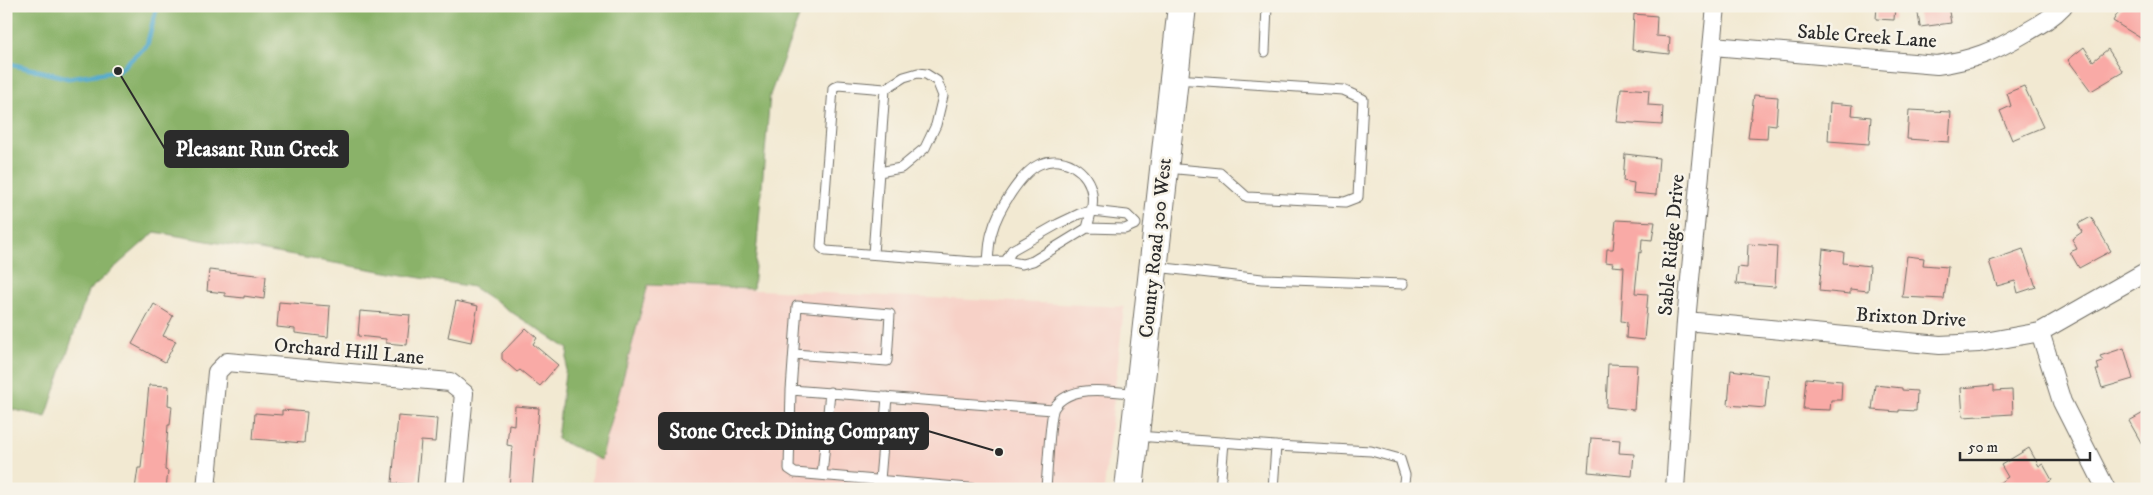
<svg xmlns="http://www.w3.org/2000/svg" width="2153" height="495" viewBox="0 0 2153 495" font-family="'IM FELL DW Pica',serif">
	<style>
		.built { fill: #f7d1c7 }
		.forest { fill: #8ab269; stroke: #5a6e4a }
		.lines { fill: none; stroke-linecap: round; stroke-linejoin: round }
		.stream { stroke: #4fa8cc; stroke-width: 5 }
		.building { fill: #f9aaa6 }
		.service-casing { stroke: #716e65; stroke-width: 11 }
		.minor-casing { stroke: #716e65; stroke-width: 20 }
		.primary-casing { stroke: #716e65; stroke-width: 30 }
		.service { stroke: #fff; stroke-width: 9 }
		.minor { stroke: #fff; stroke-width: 18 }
		.primary { stroke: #fff; stroke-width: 28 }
		.labels { text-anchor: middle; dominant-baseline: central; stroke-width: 5; stroke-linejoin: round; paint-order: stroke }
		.street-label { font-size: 20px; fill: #2b2b2b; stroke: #f7f3e8 }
		.leader { fill: none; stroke: #2b2b2b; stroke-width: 2 }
		.callout-dot { fill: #2b2b2b; stroke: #f7f3e8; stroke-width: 2 }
		.callout { fill: #2b2b2b; stroke: #2b2b2b; stroke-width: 2 }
		.callout-label { font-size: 21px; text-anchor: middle; font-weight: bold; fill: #fff }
	</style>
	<rect width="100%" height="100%" fill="#f7f3e8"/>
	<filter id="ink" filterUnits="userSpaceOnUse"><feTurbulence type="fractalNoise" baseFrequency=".02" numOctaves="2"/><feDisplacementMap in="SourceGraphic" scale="10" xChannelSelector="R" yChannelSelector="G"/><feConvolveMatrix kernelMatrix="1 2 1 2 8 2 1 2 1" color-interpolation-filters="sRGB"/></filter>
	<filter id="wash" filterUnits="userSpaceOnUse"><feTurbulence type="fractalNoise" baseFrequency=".0096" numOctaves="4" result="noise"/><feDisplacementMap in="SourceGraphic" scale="20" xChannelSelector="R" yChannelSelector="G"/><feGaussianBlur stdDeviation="1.12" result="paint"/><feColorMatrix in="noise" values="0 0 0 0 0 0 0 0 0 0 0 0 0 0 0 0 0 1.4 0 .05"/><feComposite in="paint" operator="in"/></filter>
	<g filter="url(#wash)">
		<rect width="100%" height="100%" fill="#f2e9d2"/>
		<path class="built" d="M648,285L1124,307L1104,489H591L594,457L601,460Z"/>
		<path class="forest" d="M6,6H803L770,95L753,289L648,285L601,460L557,439L568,349L473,287L155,232L88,291L46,417L6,408Z"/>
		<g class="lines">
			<path class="stream" d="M6,63L68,78L118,71L147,45L157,6"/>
		</g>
		<g id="blocks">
			<path class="building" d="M1877,6H1895L1894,20L1876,19Z
				M1917,6H1948L1951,23L1920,27Z
				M2122,6H2147V32L2142,39L2113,21Z
				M1634,14L1657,16L1656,36L1670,37L1669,54L1632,50Z
				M2084,47L2093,61L2108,49L2123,72L2091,91L2068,60Z
				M2024,86L2043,127L2012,140L2000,111L2011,106L2007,93Z
				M1621,88L1649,90L1648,105L1663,106L1662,125L1617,122Z
				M1754,95L1778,97L1776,125L1768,124L1767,139L1748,138Z
				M1830,103L1853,105L1852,115L1871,117L1869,144L1828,141Z
				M1909,110L1951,112L1949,142L1907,139Z
				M1625,154L1659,158L1656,195L1633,193L1634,183L1623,181Z
				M2091,217L2111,251L2079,268L2070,252L2077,249L2072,239L2082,232L2078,224Z
				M1616,220L1655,222L1652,240L1642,239L1641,253L1639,252L1635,293L1648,294L1644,340L1626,338L1627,322L1621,321L1624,267L1612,266L1613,263L1606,262L1607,249H1613Z
				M1748,244L1777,246L1775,287L1736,284L1738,267L1747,268Z
				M1823,249L1844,252L1843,263L1870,266L1868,291L1850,289V294L1819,291Z
				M2023,249L2036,287L2018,293L2015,281L1997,286L1989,261Z
				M1907,256L1924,258L1923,265L1948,267L1944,299L1902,297Z
				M209,270L266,276L264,299L244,296V298L225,296V293L207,291Z
				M456,301L478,306L471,342L448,337Z
				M279,302L330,306L328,337L295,333V329L277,327Z
				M154,304L173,316L163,336L176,341L165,362L132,344Z
				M360,311L410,315L407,345L386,343V339L358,336Z
				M526,328L537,338L533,344L558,365L540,386L520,370L517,372L502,359V353Z
				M2124,348L2133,379L2102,388L2096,370H2099L2097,363L2103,361L2100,356Z
				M1608,364L1637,365L1634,410L1606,407Z
				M1731,370L1768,375L1765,408L1728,405Z
				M1806,378L1842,381L1841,400H1831L1830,410L1803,409Z
				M149,385L169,386L168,405L172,406L170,425H168L165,470L168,471L166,489H135L138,468H141Z
				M1875,385L1902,388V390L1917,391L1916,411L1899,410V412L1872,410Z
				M1994,385V391L2012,390L2013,414L1963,417L1961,388Z
				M515,406L539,408L532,489H509L512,446L507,445L509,424L514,425Z
				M282,410L307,412L304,443L253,439L255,413L282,415Z
				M2147,411V453L2129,421Z
				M398,416L437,419L435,442L421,441L417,485L392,483Z
				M1591,438L1620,440L1619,453L1634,454L1632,476L1588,472Z
				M2029,448L2039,466L2043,464L2052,480L2038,489H1990L2008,477L2001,465Z"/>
		</g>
	</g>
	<g filter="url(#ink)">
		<use href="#blocks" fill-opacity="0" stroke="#716e65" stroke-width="1"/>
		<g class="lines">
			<defs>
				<path id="service" d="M1265,52L1267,6
					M1167,168L1220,173L1247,197L1345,202L1358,197L1363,99L1343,90L1176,79
					M879,172L901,168L925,148L936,125L943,96L937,81L926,74L918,73L904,77L885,89
					M1092,211L1127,215L1136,224L1125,229L1087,228L1033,261L1022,264L1006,261L1012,250L1058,224L1079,214Z
					M873,254L885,89L838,85L833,88L821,247L826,251L975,262L1006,261
					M988,262C989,252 989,241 992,232C997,212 1021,172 1040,164C1063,154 1089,170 1092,194C1094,205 1090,217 1087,228
					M1156,267L1262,279L1403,284
					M791,390L797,306L890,314L887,361L794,354
					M1137,436L1276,446L1273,489
					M1276,446L1371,451L1400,459L1405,475L1403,489
					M822,475L830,392
					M880,480L887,397
					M980,489L795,473L789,469L791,390L1053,410
					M1046,489C1047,476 1050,415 1054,408C1070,383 1112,391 1137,394
					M1220,489L1224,442"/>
				<path id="minor" d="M1713,46L1937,65C1973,60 1993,52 2025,33C2039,25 2052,18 2063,6
					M1686,321L1940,345L1979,343L2040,332L2147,271
					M2040,332L2062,402L2106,489
					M206,489L217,372L227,362L450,382L464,393L455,489
					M1675,489L1686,321L1716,6"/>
				<path id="primary" d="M1129,489L1182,6"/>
			</defs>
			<use href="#service" class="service-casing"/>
			<use href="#minor" class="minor-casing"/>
			<use href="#primary" class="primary-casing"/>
			<use href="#service" class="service"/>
			<use href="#minor" class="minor"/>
			<use href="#primary" class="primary"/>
		</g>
	</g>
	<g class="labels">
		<g class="street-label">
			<text transform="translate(1867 37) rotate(4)">Sable Creek Lane</text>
			<text transform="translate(1672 245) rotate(-85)">Sable Ridge Drive</text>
			<text transform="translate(1156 248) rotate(-84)">County Road 300 West</text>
			<text transform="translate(1911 318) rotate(3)">Brixton Drive</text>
			<text transform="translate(349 352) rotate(5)">Orchard Hill Lane</text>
		</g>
	</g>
	<path class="leader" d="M118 71L165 149M999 452L928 431"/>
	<g class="callout-dot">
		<circle cx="118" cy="71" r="5"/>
		<circle cx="999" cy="452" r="5"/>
	</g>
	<g class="callout">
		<rect x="165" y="131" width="183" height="36" rx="5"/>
		<rect x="659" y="413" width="269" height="36" rx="5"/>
	</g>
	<g class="callout-label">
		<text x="257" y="156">Pleasant Run Creek</text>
		<text x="794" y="438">Stone Creek Dining Company</text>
	</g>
	<rect width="2153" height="495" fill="none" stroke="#f7f3e8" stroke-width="25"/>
	<path d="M1960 452v8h130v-8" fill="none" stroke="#2b2b2b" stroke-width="2.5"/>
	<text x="1968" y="452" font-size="15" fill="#2b2b2b" stroke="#f7f3e8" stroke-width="4" paint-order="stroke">50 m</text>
</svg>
